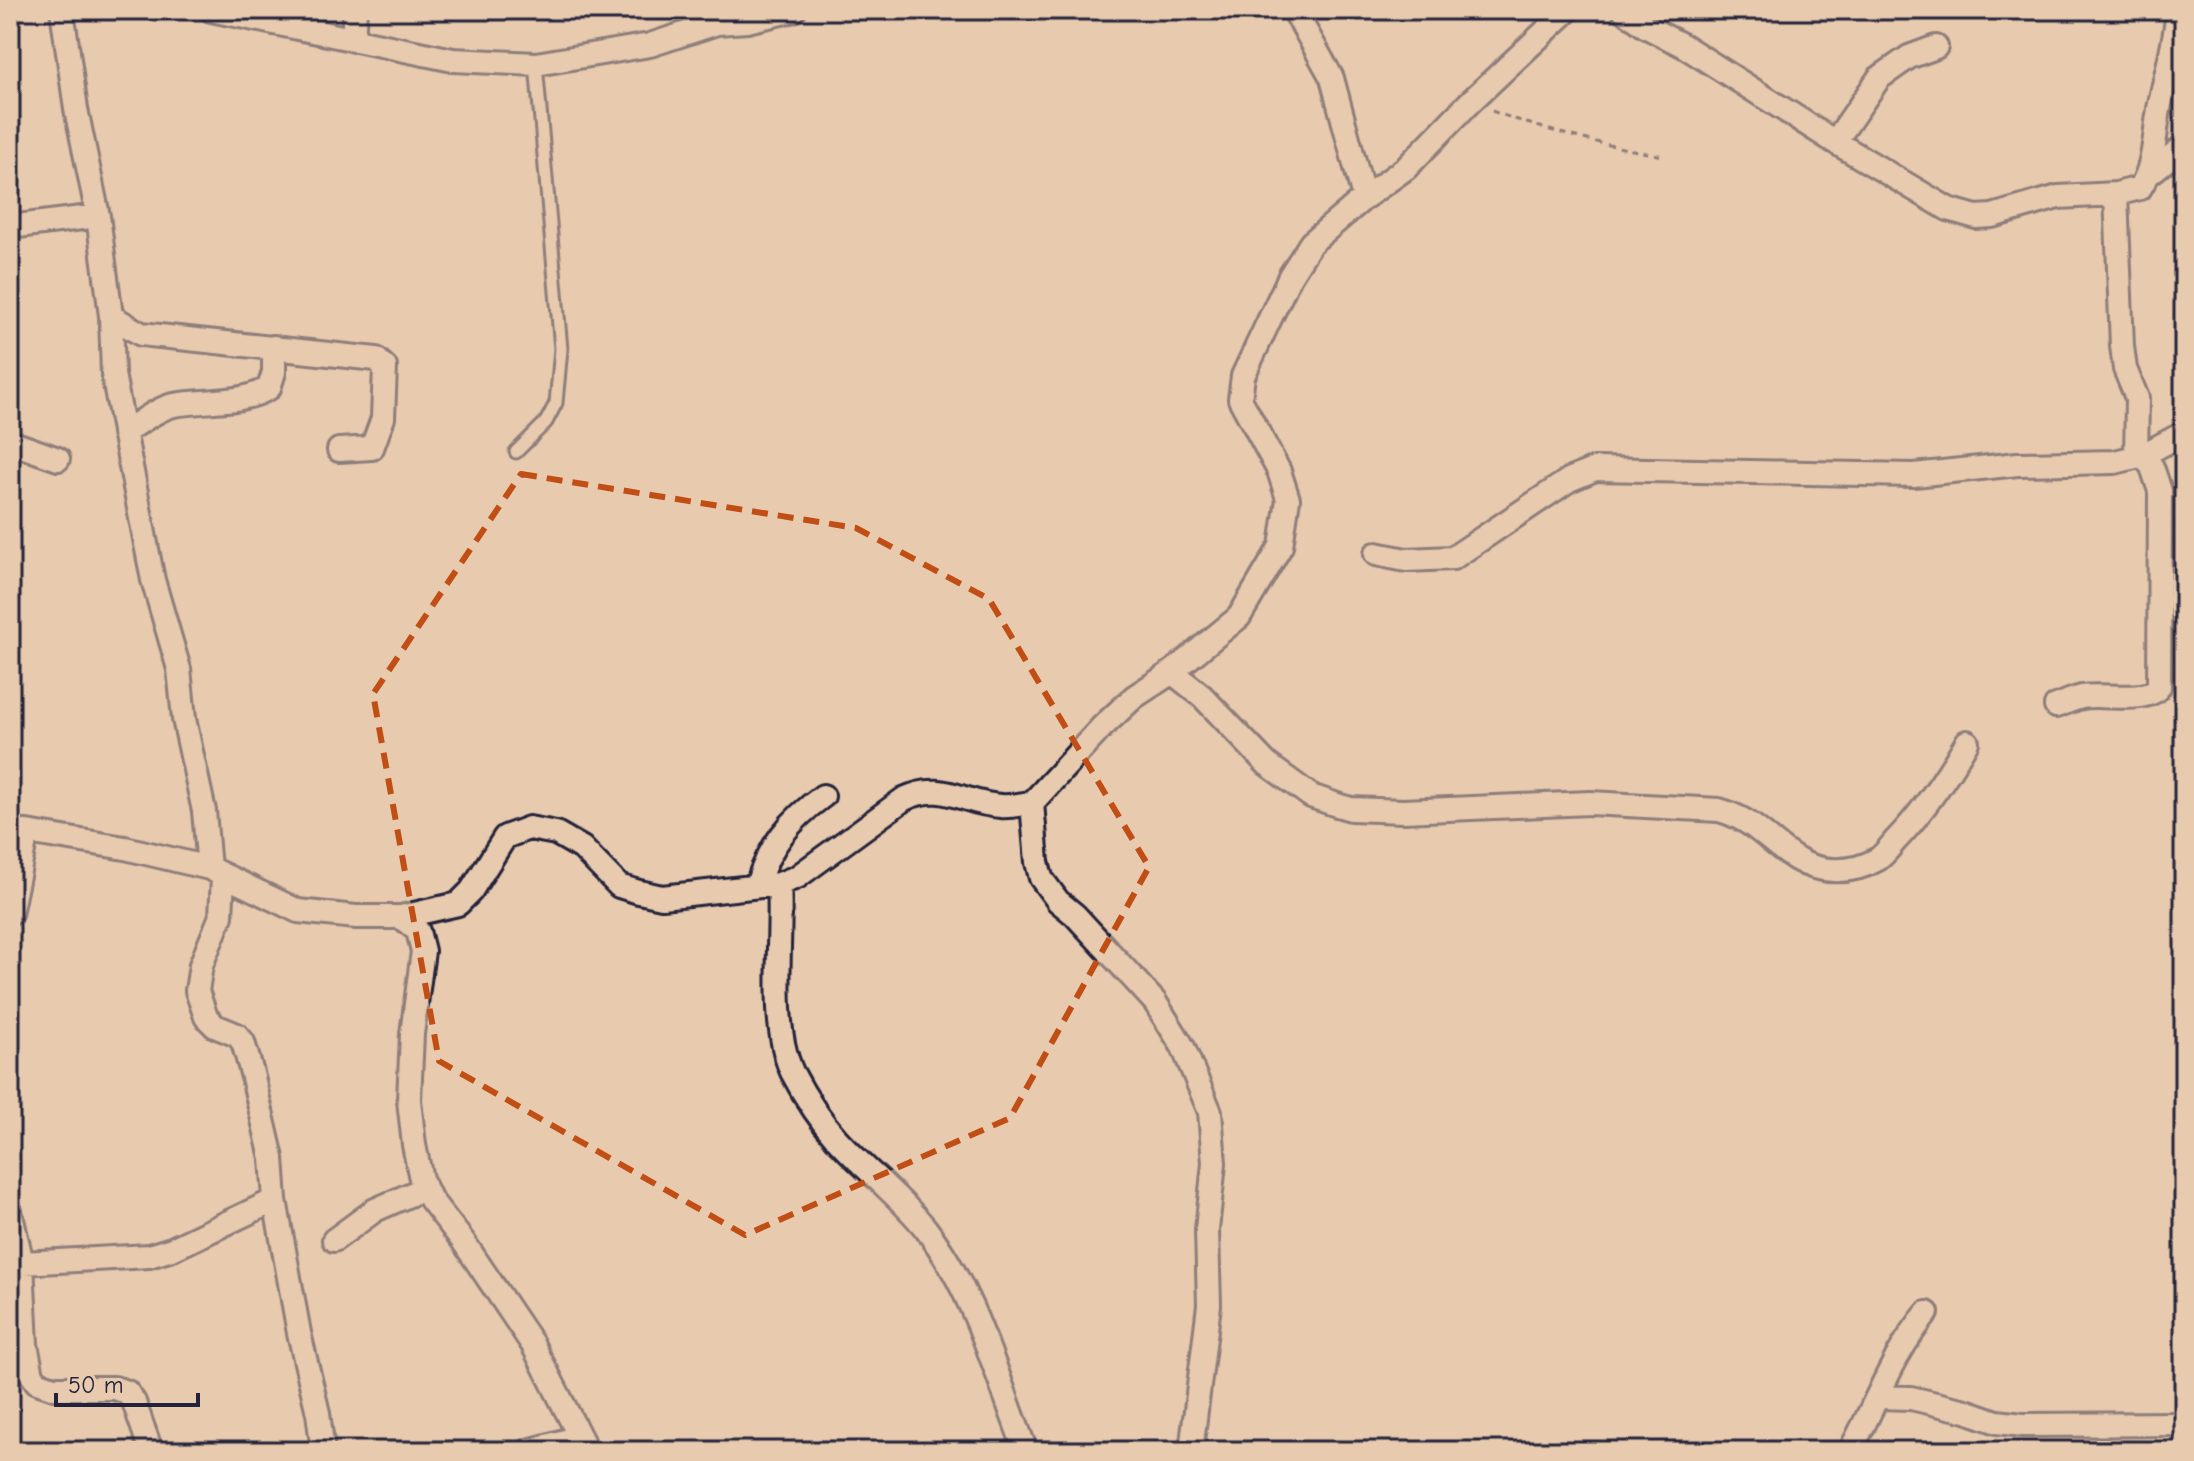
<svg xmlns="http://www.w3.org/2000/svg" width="2194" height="1461" viewBox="0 0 2194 1461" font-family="'Comic Neue',sans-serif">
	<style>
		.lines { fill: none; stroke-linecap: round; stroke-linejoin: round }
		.lane-casing { stroke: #22223b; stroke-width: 17 }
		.street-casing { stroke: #22223b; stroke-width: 28 }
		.path { stroke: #22223b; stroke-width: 3; stroke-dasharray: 6 6; stroke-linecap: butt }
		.lane { stroke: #e8caae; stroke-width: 11 }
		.street { stroke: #e8caae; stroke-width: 22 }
		.marked { fill: none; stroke: #c04e15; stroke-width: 6; stroke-dasharray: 16 10; stroke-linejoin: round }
	</style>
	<rect width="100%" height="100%" fill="#e8caae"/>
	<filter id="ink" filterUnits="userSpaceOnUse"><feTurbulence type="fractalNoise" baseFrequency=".0125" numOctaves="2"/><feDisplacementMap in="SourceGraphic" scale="16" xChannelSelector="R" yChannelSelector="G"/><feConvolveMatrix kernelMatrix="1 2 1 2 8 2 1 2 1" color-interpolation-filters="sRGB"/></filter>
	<g filter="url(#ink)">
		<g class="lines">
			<defs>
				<path id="lane" d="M516,452L546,422L556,403L561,349L536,64"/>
				<path id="street" d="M62,10L76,109L98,216L111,316L113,374L153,580L179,669L184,719L204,811L209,868
					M211,10L453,60L536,64L650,45L717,23L747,21L794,10
					M1294,10L1332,78L1364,198
					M1624,10L1645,26L1684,46L1835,142L1948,209L1976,217L1992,216L2058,197L2116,194L2140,188C2155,165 2154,136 2159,109C2165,76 2175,44 2178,10
					M353,40L355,10
					M1835,142L1879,78L1909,57L1936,47
					M2149,174L2184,146
					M2116,194L2122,346L2125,369L2137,398L2136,457
					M10,227L98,216
					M111,316L141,334L376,359L385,367L383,418L372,448L339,450
					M124,433C138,424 158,408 174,405C205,399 240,405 269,388L274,372V347
					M10,442L58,459
					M1376,554L1406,560L1453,558L1569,480L1595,469L1914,475L2018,464L2115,462L2143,455L2184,433
					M1172,672L1202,696L1267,764L1311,796L1337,805L1351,809L1403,811L1590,803L1719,810C1755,820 1767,841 1796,859C1821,874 1852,874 1878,859C1884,855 1890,847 1895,841C1924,811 1946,778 1967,742
					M2056,706C2065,703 2073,699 2082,697C2102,693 2147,704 2159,687L2160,491L2152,467L2143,455
					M1032,803L1037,862L1041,878L1058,901L1075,915L1155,1002L1183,1047L1210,1112L1214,1163L1207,1230L1209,1305L1191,1451
					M10,832H27L125,848L209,868L298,911L356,917H401L458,904L471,891L505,837L529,828L556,833L582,848L619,886L639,892L662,897L779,884L797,877L904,799C944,780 962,804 1001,806C1011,807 1022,804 1032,803L1102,727L1134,697L1172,672L1239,617L1281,546L1288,499L1279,471L1240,399L1243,376L1290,276L1311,243L1364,198L1406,168L1470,102L1568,10
					M223,877L221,916L201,965L197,991L206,1017L215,1026L237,1035L243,1042L252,1073L272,1158L275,1200L299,1333L318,1413L323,1451
					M779,884C783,938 769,1022 792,1072C803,1093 820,1120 836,1138C864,1169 900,1196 926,1229C976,1294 996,1376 1026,1451
					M757,885C769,846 790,820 823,796
					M10,914L27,832
					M401,917L418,931L423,951L412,1034L409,1100L414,1145L421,1179L431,1200L463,1241L533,1345L587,1451
					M10,1211L22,1263L26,1345L32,1375L37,1382L54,1388H114L127,1392L134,1402L151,1451
					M334,1240L375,1210L425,1188
					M22,1263L149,1256L172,1249L275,1200
					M1878,1397L1911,1398L1966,1411L1997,1422L2023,1425L2184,1424
					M528,1451L579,1437
					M1850,1451C1876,1405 1892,1354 1927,1313"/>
			</defs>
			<use href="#lane" class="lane-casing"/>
			<use href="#street" class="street-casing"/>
			<path class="path" d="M1492,111C1549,132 1604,145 1663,156"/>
			<use href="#lane" class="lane"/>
			<use href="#street" class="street"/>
		</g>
	</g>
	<path d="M0 0H2194V1461H0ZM521,474L856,528L989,599L1149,867L1010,1118L745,1235L439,1061L373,694Z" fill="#e8caae" fill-opacity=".55" fill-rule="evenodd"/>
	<path class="marked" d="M521,474L856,528L989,599L1149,867L1010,1118L745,1235L439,1061L373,694Z"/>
	<rect width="2194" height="1461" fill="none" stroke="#e8caae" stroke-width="40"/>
	<rect x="20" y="20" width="2154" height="1421" fill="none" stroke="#22223b" stroke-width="3" filter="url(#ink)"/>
	<path d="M56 1393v12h142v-12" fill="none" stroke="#22223b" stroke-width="4"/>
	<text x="68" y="1393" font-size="24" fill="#22223b" stroke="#e8caae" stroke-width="6" paint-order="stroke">50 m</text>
</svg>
